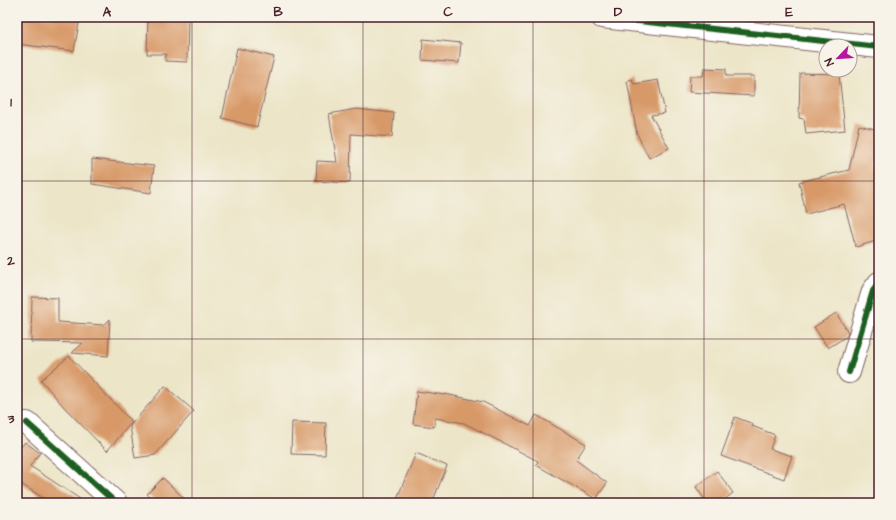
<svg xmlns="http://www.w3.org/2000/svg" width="896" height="520" viewBox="0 0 896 520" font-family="'Architects Daughter',sans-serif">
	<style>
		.building { fill: #d89967 }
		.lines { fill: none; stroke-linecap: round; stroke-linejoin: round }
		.street-casing { stroke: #836462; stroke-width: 24 }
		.street { stroke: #fff; stroke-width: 22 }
		.cycleway-casing { stroke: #f7f3e8; stroke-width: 8 }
		.cycleway { stroke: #1b5e20; stroke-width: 6 }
		.grid { fill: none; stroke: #4a1f2b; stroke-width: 1; stroke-opacity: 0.55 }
		.neatline { fill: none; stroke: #4a1f2b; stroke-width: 1.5 }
		.grid-label { font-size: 13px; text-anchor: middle; font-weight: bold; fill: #4a1f2b }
	</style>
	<rect width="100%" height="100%" fill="#f7f3e8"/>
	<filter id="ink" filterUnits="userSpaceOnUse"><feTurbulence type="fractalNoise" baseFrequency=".025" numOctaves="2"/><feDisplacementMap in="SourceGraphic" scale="8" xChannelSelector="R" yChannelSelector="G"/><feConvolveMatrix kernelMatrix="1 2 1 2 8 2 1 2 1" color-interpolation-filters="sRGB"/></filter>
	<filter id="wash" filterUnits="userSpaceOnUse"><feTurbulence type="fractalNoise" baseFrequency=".012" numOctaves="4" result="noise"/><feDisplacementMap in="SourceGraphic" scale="16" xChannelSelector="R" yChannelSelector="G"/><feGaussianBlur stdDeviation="0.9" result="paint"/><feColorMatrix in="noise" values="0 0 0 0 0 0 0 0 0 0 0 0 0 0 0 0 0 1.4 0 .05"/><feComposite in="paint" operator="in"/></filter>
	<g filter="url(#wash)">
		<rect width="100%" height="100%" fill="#ece5c7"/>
		<g id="blocks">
			<path class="building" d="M17,17H74V19L80,18L74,51L17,44Z
				M148,17H188L187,62L165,61L166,54H147Z
				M423,39L461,43L459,63L422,60Z
				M237,48L274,57L257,127L222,118Z
				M704,68L726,69V76H754V96L689,92L690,76H703Z
				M800,73L839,74L845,130L806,134L804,119L799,118Z
				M632,79L634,84L658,80L665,113L651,115L669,148L649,158L637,134L627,81Z
				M356,109L394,113L392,137L351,134L350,183L316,181L317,161L337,162L329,114Z
				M859,125L879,130V151L875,169L879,170V240L856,247L844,204L806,214L799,182L849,170Z
				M92,159L154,166L151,193L92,184Z
				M32,297L58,298V322L104,325L110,319L108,356L72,353L83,343L31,342Z
				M836,313L848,332L847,336L828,348L814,327Z
				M69,356L132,422L107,451L65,408L41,380Z
				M165,386L194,411L155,455L135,458L130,426Z
				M417,391L445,395V394L483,402L530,426L536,415L586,444L576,460L607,483L596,499L536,465L538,461L464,423L435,418L434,427L413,424Z
				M735,417L753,424L752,426L775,435L770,449L792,456L784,479L721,456Z
				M292,422L326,423L325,455L291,454Z
				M25,442L40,453L30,466L86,503H51L18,482L17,483V452Z
				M416,453L447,466L432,503H395Z
				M717,471L733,493L720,503H707L696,487Z
				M163,478L189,503H156L147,494Z"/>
		</g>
	</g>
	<g filter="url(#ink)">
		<use href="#blocks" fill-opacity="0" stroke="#836462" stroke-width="1"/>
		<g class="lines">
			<defs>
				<path id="street" d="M602,17L879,47
					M849,372L873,291L879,283
					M27,423L116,503"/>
			</defs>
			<use href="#street" class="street-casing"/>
			<use href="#street" class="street"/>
			<defs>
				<path id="cycleway" d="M602,17L879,47
					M849,372L873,291L879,283
					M27,423L116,503"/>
			</defs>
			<use href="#cycleway" class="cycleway-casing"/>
			<use href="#cycleway" class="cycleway"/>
		</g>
	</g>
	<path class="grid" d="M192,17V503M363,17V503M533,17V503M704,17V503M17,181H879M17,339H879"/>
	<rect width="896" height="520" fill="none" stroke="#f7f3e8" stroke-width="44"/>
	<g transform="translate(838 58) rotate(245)"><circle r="19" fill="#f7f3e8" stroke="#b29e9c"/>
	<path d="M0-3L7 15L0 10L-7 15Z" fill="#b5179e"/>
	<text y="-6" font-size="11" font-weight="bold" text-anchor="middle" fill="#4a1f2b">N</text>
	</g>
	<rect x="22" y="22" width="852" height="476" class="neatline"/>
	<g class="grid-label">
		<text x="107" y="16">A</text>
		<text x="278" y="16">B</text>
		<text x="448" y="16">C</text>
		<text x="618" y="16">D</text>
		<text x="789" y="16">E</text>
		<text x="11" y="106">1</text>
		<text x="11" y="265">2</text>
		<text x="11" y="423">3</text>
	</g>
</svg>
